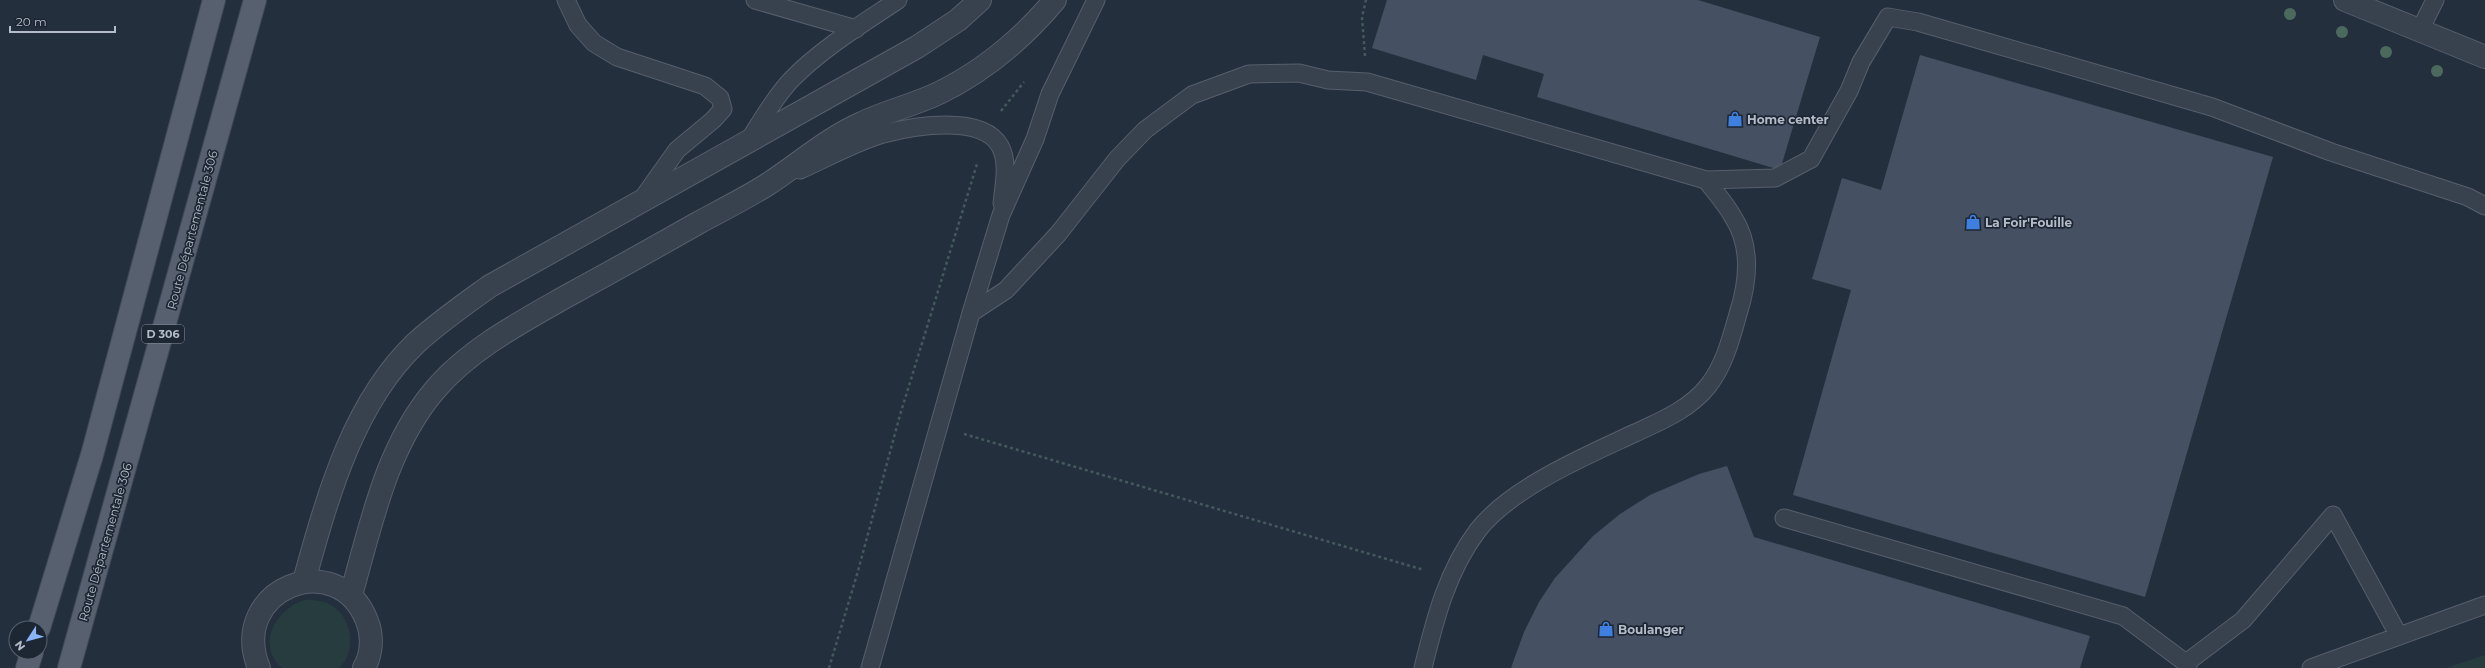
<svg xmlns="http://www.w3.org/2000/svg" width="2485" height="668" viewBox="0 0 2485 668" font-family="Montserrat,sans-serif">
	<style>
		.green { fill: #263c3f }
		.building { fill: #455162 }
		.lines { fill: none; stroke-linecap: round; stroke-linejoin: round }
		.service-casing { stroke: #565f6c; stroke-width: 19 }
		.tertiary-casing { stroke: #565f6c; stroke-width: 24 }
		.primary-casing { stroke: #414a57; stroke-width: 24 }
		.path { stroke: #44595c; stroke-width: 2.5; stroke-dasharray: 3 3; stroke-linecap: butt }
		.service { stroke: #38414e; stroke-width: 17 }
		.tertiary { stroke: #38414e; stroke-width: 22 }
		.primary { stroke: #56606e; stroke-width: 22 }
		.tree { fill: #4b6a5d }
		.labels { text-anchor: middle; dominant-baseline: central; stroke-width: 3.5; stroke-linejoin: round; paint-order: stroke }
		.shield { fill: #1d2633; stroke: #878f9c; stroke-width: 1 }
		.shield-label { font-size: 11px; font-weight: bold; fill: #b4bcc9 }
		.poi-label { font-size: 12px; font-weight: bold; fill: #b4bcc9; stroke: #1d2633; text-anchor: start }
		.street-label { font-size: 12px; fill: #b4bcc9; stroke: #1d2633 }
	</style>
	<rect width="100%" height="100%" fill="#242f3e"/>
	<path class="green" d="M304,600C314,600 323,600 331,605C353,618 357,651 339,668H282C255,644 276,610 304,600Z
		M2485,655V668H2446Z"/>
	<path class="building" d="M1387,0H1698L1820,37L1780,170L1537,97L1544,74L1483,55L1476,80L1372,48Z
		M1920,55L2273,157L2145,597L1793,495L1851,290L1812,279L1842,178L1881,190Z
		M1727,466L1754,537L2090,636L2080,668H1511L1524,632L1539,602L1555,578L1593,536L1620,514L1650,495L1699,474Z"/>
	<g class="lines">
		<defs>
			<path id="service" d="M566,0L578,25L594,43L617,57L705,86L720,98L723,109L713,120L677,150L640,202
				M755,0L856,29
				M2420,30L2435,0
				M749,140C762,120 774,98 791,80C821,49 862,24 898,0
				M800,170C827,158 855,142 883,134C913,126 982,114 1000,146C1009,162 1004,185 1002,203
				M1706,180L1775,178L1811,159L1849,91L1861,62L1888,17L1918,22L2212,107L2331,152L2468,197L2485,206
				M971,313L1006,290L1058,234L1117,159L1145,130L1192,95L1249,74L1299,73L1328,80L1367,82L1706,180C1715,192 1726,204 1733,217C1752,246 1748,283 1738,314C1731,339 1724,366 1708,386C1690,409 1661,421 1635,433C1586,456 1512,487 1478,530C1447,571 1435,619 1423,668
				M1784,518L2123,616L2186,663L2188,668
				M2186,663L2243,620L2333,515L2399,636
				M870,668L971,313L1001,215L1035,139L1050,94L1096,0
				M2311,668L2485,605"/>
			<path id="tertiary" d="M2345,0L2485,57
				M304,581C327,499 352,404 416,343C439,322 465,304 490,286L917,47L958,20L980,0
				M351,595C371,525 386,448 434,391C468,350 521,322 567,296C611,272 654,248 698,223C720,211 744,199 765,186C798,165 826,139 862,123C887,111 914,105 939,93C984,71 1023,38 1055,0
				M259,668C227,589 338,545 367,621C373,636 372,654 364,668"/>
			<path id="primary" d="M39,628L92,455L214,0
				M27,668L32,652
				M69,668L255,0"/>
		</defs>
		<use href="#service" class="service-casing"/>
		<use href="#tertiary" class="tertiary-casing"/>
		<use href="#primary" class="primary-casing"/>
		<path class="path" d="M1365,56L1362,17L1366,0
			M1001,111L1024,82
			M964,434L1424,570
			M829,668L858,571L900,415L977,164"/>
		<use href="#service" class="service"/>
		<use href="#tertiary" class="tertiary"/>
		<use href="#primary" class="primary"/>
	</g>
	<g class="tree">
		<circle cx="2290" cy="14" r="6"/>
		<circle cx="2342" cy="32" r="6"/>
		<circle cx="2386" cy="52" r="6"/>
		<circle cx="2437" cy="71" r="6"/>
	</g>
	<defs>
		<symbol id="shop-bare" viewBox="-9 -9 18 18"><path d="M-5-2.5h2.3a2.7 3.5 0 0 1 5.4 0H5L5.5 6h-11ZM-1.5-2.5h3a1.5 2.3 0 0 0-3 0Z" fill="#3f7fe0" stroke="#1d2633" stroke-width="2.5" paint-order="stroke"/></symbol>
	</defs>
	<g fill-rule="evenodd">
		<use href="#shop-bare" x="1724" y="108" width="22" height="22"/>
		<use href="#shop-bare" x="1962" y="211" width="22" height="22"/>
		<use href="#shop-bare" x="1595" y="618" width="22" height="22"/>
	</g>
	<g class="labels">
		<rect class="shield" x="142" y="325" width="42" height="18" rx="3"/>
		<g class="shield-label">
			<text x="163" y="334">D 306</text>
		</g>
		<g class="poi-label">
			<text x="1747" y="119">Home center</text>
			<text x="1985" y="222">La Foir'Fouille</text>
			<text x="1618" y="629">Boulanger</text>
		</g>
		<g class="street-label">
			<text transform="translate(192 230) rotate(-75)">Route Départementale 306</text>
			<text transform="translate(105 542) rotate(-74)">Route Départementale 306</text>
		</g>
	</g>
	<g transform="translate(28 640) rotate(234)"><circle r="19" fill="#1d2633" stroke="#59626f"/>
	<path d="M0-3L7 15L0 10L-7 15Z" fill="#8ab4f8"/>
	<text y="-6" font-size="11" font-weight="bold" text-anchor="middle" fill="#b4bcc9">N</text>
	</g>
	<path d="M10 26v6h105v-6" fill="none" stroke="#b4bcc9" stroke-width="2"/>
	<text x="16" y="26" font-size="12" fill="#b4bcc9" stroke="#1d2633" stroke-width="3" paint-order="stroke">20 m</text>
</svg>
